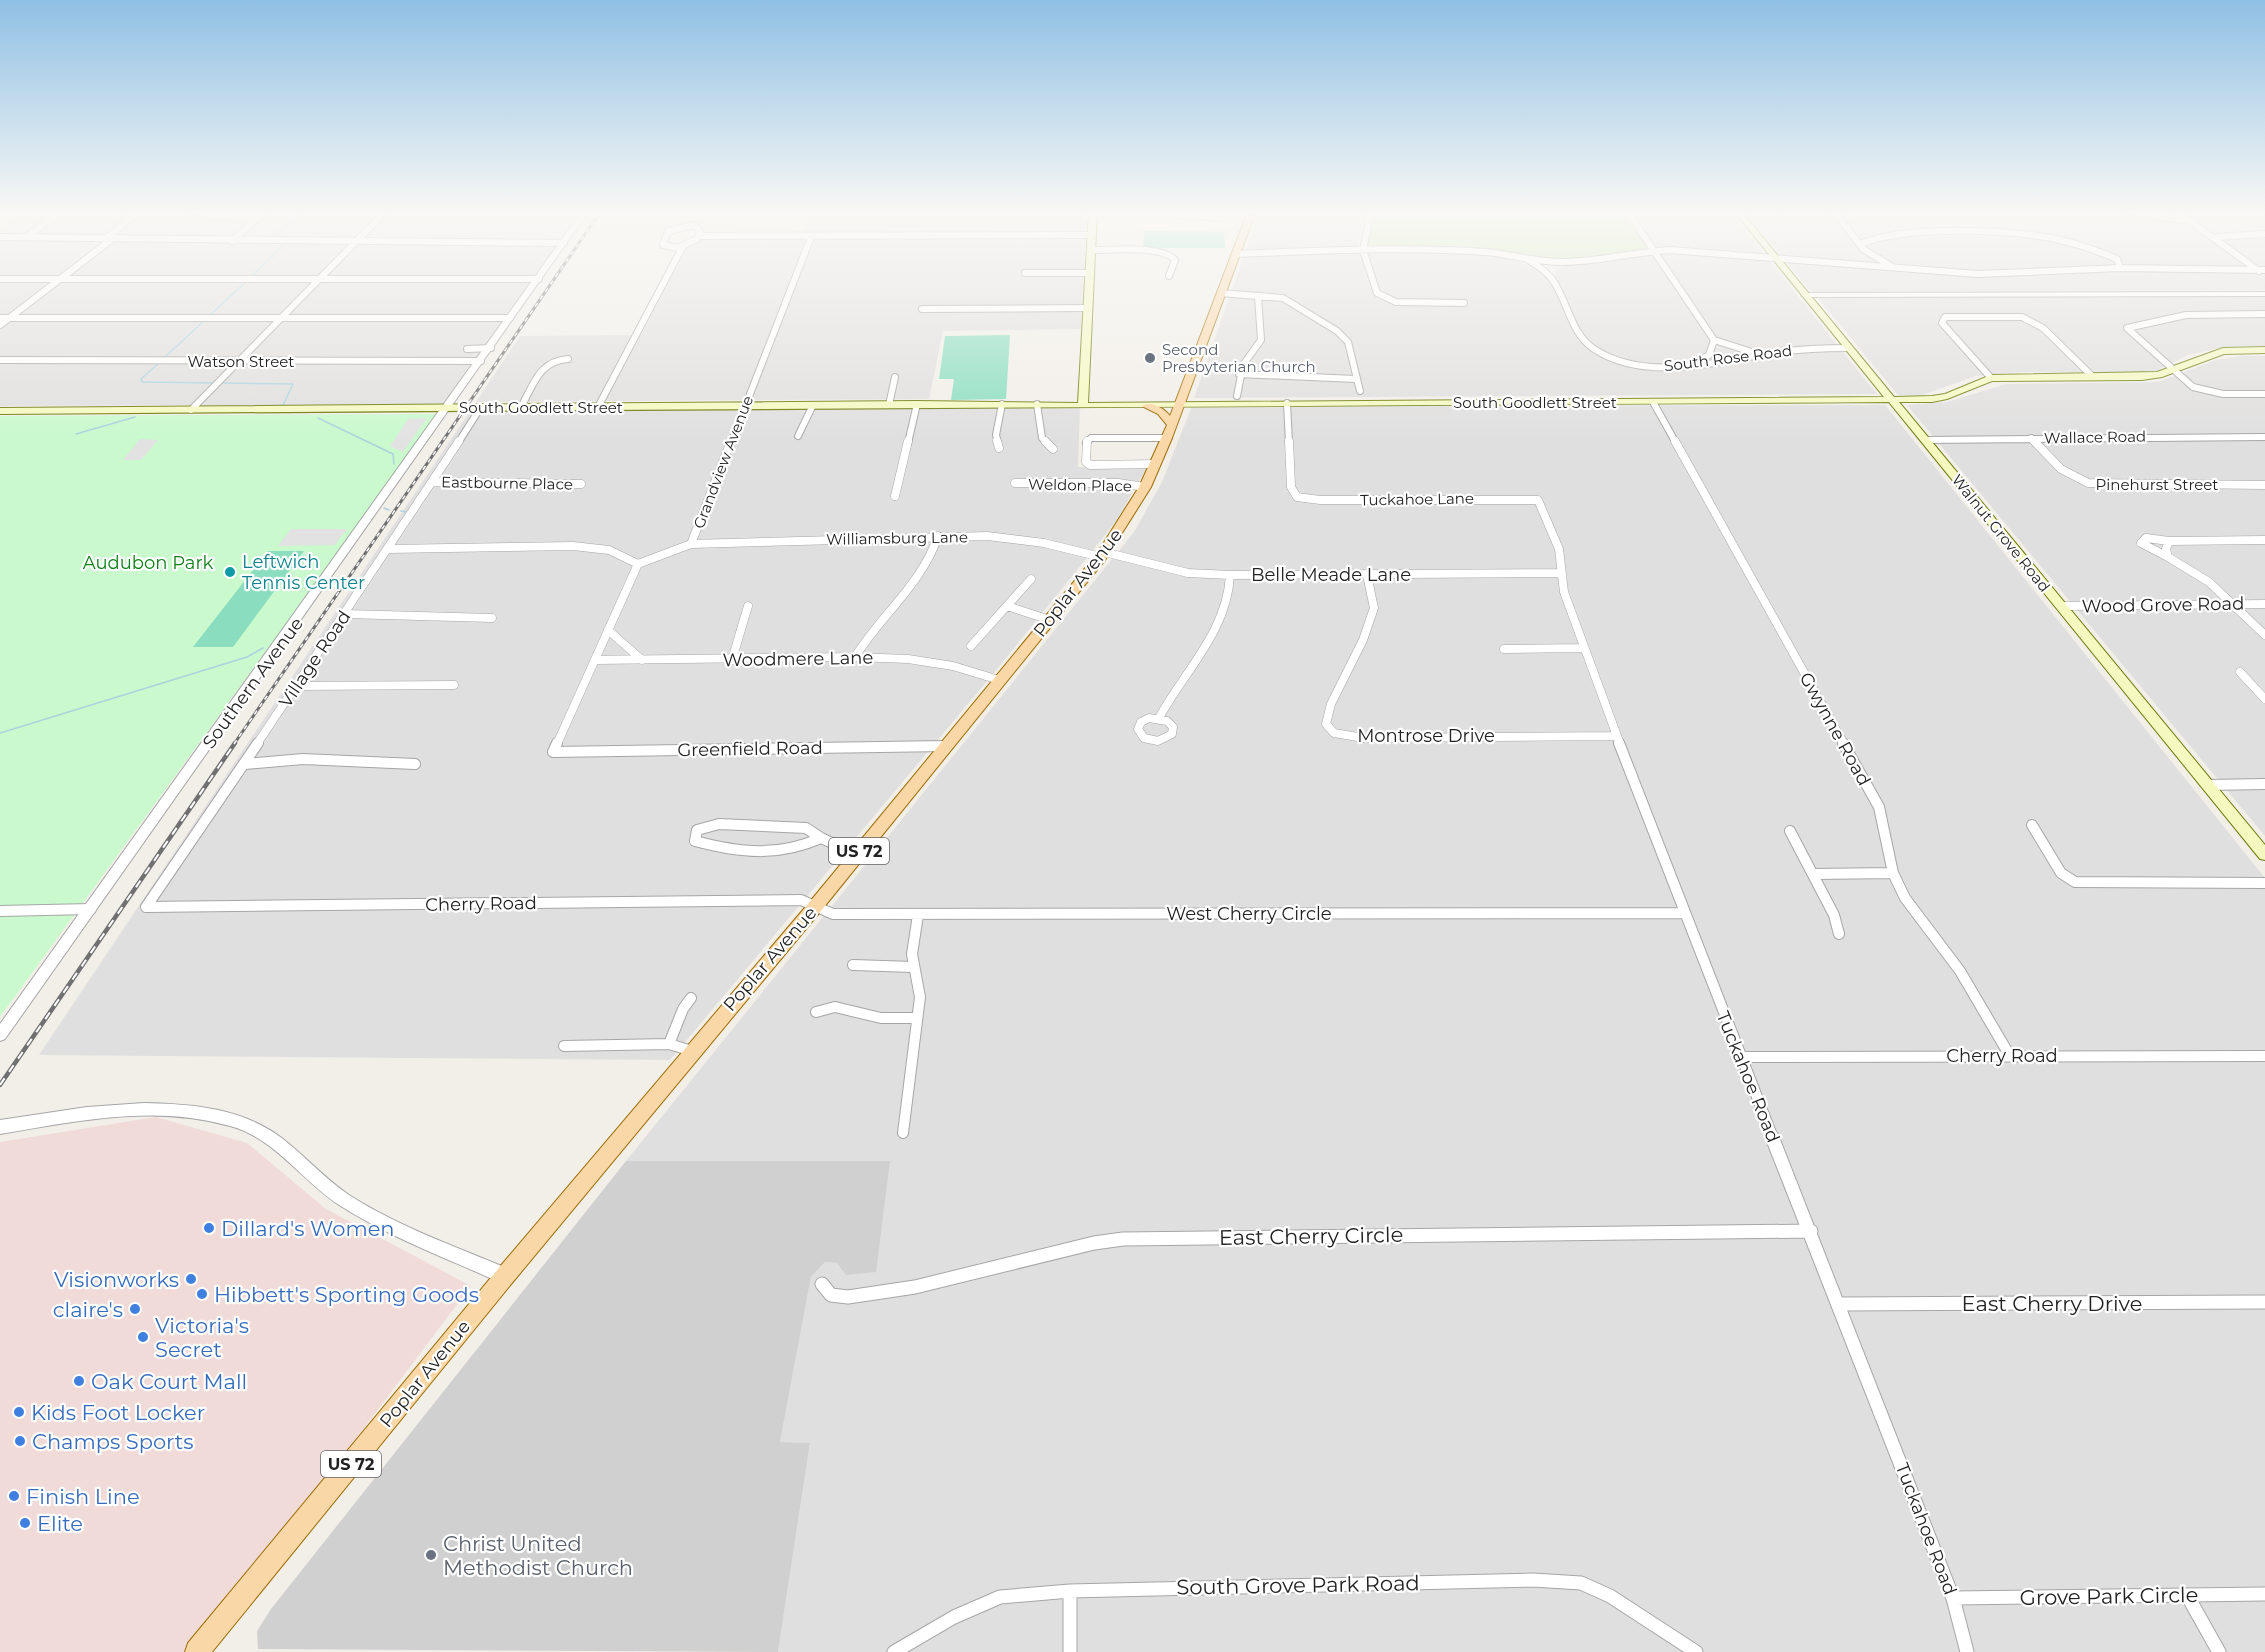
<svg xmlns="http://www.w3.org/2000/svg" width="2265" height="1652" viewBox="0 0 2265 1652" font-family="Montserrat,sans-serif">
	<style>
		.residential { fill: #e0dfdf }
		.commercial { fill: #f1dbd9 }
		.education { fill: #fefee5 }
		.religious { fill: #d0d0d0 }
		.grass { fill: #cceab1 }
		.park { fill: #c9f9cd }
		.pitch { fill: #8adebf }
		.parking { fill: #e2e2e2 }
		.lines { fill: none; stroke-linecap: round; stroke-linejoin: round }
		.stream { stroke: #abd2de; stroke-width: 1.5 }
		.minor-far3-casing { stroke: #a6a6a6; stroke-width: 8 }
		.minor-far2-casing { stroke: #a6a6a6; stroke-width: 9 }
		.minor-far1-casing { stroke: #a6a6a6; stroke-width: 12 }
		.minor-casing { stroke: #a6a6a6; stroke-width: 15 }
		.tertiary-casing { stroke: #a6a6a6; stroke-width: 2 }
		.secondary-casing { stroke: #6c7a08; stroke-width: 2 }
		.primary-casing { stroke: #9c6c04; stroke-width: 2 }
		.minor-far3 { stroke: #fff; stroke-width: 6 }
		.minor-far2 { stroke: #fff; stroke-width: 8 }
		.minor-far1 { stroke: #fff; stroke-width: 10 }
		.minor { stroke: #fff; stroke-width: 13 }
		.tertiary { fill: #fff; fill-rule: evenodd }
		.secondary { fill: #f5f9c0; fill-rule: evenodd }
		.primary { fill: #fad7a6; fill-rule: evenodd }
		.rail-far1-casing { stroke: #707070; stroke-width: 3 }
		.rail-casing { stroke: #707070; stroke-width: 4.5 }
		.rail-far1 { stroke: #fff; stroke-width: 1.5; stroke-dasharray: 4.5; stroke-linecap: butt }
		.rail { stroke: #fff; stroke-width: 2; stroke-dasharray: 8; stroke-linecap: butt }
		.worship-dot { fill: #6b7280; stroke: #fff; stroke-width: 2 }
		.culture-dot { fill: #0f9aa8; stroke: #fff; stroke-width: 2 }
		.shop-dot { fill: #3f7fe0; stroke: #fff; stroke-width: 2 }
		.labels { text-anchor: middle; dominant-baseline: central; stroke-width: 4.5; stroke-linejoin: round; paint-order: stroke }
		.far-worship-label { font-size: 15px; fill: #5b616d; stroke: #fff; text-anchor: start }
		.far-street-label { font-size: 15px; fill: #222; stroke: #fff }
		.shield { fill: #fff; stroke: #646464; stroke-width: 1.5 }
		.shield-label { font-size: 16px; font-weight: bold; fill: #222 }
		.culture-label { font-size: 18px; fill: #0d838f; stroke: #fff; text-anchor: start }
		.park-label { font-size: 18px; fill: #0f811a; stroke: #fff }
		.street-label { font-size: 18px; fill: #222; stroke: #fff }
		.near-shop-label { font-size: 21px; fill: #366cbe; stroke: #fff; text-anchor: start }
		.near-street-label { font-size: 21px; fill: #222; stroke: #fff }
		.near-worship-label { font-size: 21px; fill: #5b616d; stroke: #fff; text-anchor: start }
	</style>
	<rect width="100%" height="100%" fill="#f2efe9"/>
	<path class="residential" d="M26,211H300L383,212L192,405L0,406V230Z
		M391,211H584L443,404L200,406Z
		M812,211H1087L1081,329L943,331L929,399L476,402L520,336L641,335L688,246L705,239H801Z
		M1260,211H1366L1357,248L1246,251Z
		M1632,211H1729L1877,394L1194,398L1244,256L1355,253L1489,255L1511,258L1532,267L1542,277L1555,276L1556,271L1567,263L1609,262L1660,253Z
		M1744,211H2265V290L1811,292Z
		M2265,296V346L2223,347L2188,355L2154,372H2020L1976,376L1922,395H1898L1817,297Z
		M2241,356H2265V836L1907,405L1947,402L2006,384L2158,382L2216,360Z
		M1885,405L2265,878V1652H778L810,1443L780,1442L811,1277L825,1262L837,1263L889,1161H626L1134,532L1162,482L1192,406Z
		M1080,408L1078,467H1147L1117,520L1003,662L670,1060L39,1055L470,411Z"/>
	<path class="commercial" d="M156,1117L247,1143L326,1209L471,1286L195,1652H0V1142Z"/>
	<path class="education" d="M1101,211H1240L1232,230L1100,231Z"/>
	<path class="religious" d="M626,1161H890L876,1272L846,1275L837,1263L825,1262L811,1277L780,1442L810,1443L778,1652L258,1649L257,1631L271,1609Z"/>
	<path class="grass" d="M1374,211H1624L1648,248L1570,260L1371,248L1367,243Z"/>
	<path class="park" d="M438,414L0,1017V416Z"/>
	<path class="pitch" d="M1144,231L1224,232L1225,248H1143Z
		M1010,335L1006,399L951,400L954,379H939L945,336Z
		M268,551H304L233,647H193Z"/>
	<path class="parking" d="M427,418L403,452L390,446L408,419Z
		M140,439L158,440L141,460H123Z
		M291,529H347L335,545L278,546Z"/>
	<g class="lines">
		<path class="stream" d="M275,235L304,211
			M251,277L285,244
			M210,315L247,281
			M165,357L205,320
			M159,363L141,379L142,382L213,383
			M223,383L293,384L283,405
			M318,418L393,454L394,464
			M76,434L135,417
			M384,508L389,510
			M401,511L406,512
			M0,733L247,657L263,648"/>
		<defs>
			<path id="minor-far3" d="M191,211L214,216L260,217
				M1170,211L1172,215L1227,218
				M1371,211L1363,250L1377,293L1396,302L1464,303
				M1627,211L1714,340L1709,355L1698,361
				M1834,211L1863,249L1891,266
				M2124,211L2184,220
				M2176,211L2259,271
				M694,225L700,231L697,239L678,248L663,245L668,231Z
				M700,236L1091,235
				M0,237L564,243
				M26,237L62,211
				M2217,237L2265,234
				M104,240L140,211
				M232,241L265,211
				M1861,244C1907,225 2016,229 2064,241C2082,245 2100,252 2117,259L2120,268
				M1090,250C1110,250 1163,245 1175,260L1169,276
				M1235,254C1318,251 1402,246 1485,252C1510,254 1536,262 1562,262C1598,262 1634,252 1670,250L1978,274L2120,268L2265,270
				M1527,259C1536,265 1545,270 1552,279C1568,301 1570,333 1594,349C1648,384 1721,360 1779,352C1802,349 1825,348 1848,348
				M1025,273H1090
				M0,279H539
				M1220,293L1283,298L1337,331L1348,342L1360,391
				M922,309L1089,308
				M2265,314L2186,315L2127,328L2193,387L2223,394H2265
				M0,318H510
				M0,325L111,240
				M1714,340L1755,353
				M467,349L491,348
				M0,360L481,361
				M1239,374L1356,379
				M1991,378L1942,323L1945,317H2022L2043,328L2093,377
				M1237,396L1243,365L1261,340L1258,296
				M1653,402L1676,443
				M1287,403L1289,443
				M1037,404L1042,438L1047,443
				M889,405L895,377
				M521,407C534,384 539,361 568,359
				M598,407L683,246
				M191,410L386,211
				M798,436L813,405
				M2031,438L2035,443
				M1925,440L2265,437
				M458,443L481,407
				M731,443L811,237
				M908,443L917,404
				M998,443L996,435L1002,404
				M1086,443L1091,438H1167"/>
			<path id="minor-far2" d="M997,441L999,448
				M1045,441L1053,449
				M1087,441L1086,462L1090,465L1155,464
				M1289,441L1291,487L1297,497L1320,500H1538L1559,549L1564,592L1620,744
				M1675,441L1844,744
				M2034,441L2061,469L2088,483L2265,485
				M432,482L581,484
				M1015,483H1118L1145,487
				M895,496L908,441
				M2265,540L2169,541L2166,549L2168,557L2209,582L2265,635
				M691,544L987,536L1044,543L1101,557
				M388,549L573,546L609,550L638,564
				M1104,552L1188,573L1230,575L1561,573
				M2168,557L2141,543L2146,538L2169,541
				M1367,575L1374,608L1363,640L1331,704L1326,724L1334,733L1364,738L1617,736
				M1007,606L1050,620
				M2062,606L2265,604
				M346,614L492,618
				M608,630L642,660
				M971,646L1031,579
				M1504,649L1584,648
				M855,657C881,615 922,584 938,536
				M595,660L855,657L908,659L953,666L999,680
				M732,660L748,606
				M2240,672L2265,699
				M296,686L454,685
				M1149,718L1167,721L1173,727L1172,734L1158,741L1144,738L1138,729L1141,722Z
				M1159,718C1185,670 1227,632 1230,575
				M257,744L459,441
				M557,744L638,564L691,544L731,441"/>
			<path id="minor-far1" d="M557,743L553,752L947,746
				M1619,743L1773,1138
				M1843,743L1879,807L1893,873L1905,898L1960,971L2010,1056
				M245,764L303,759L415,764
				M2208,785L2265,784
				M719,824L806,828L821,838C778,857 740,853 695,841L697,830Z
				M2032,825L2061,873L2075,882L2265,883
				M1790,831L1834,915L1839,934
				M821,838L857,854
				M1814,874L1893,873
				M146,907L801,900L833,914L1684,913
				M146,907L258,743
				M0,911L91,909
				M853,965L913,967
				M816,1012L835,1007L881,1018H917
				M669,1044L683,1009L691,998
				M564,1046L669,1044L692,1051
				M1739,1057L2265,1056
				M903,1133L920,997L912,954L918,915"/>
			<path id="minor" d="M1772,1137L1953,1598L1967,1652
				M822,1284L831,1295L848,1297L915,1287L1094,1243L1123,1239L1811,1231
				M1840,1304L2265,1302
				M1070,1591V1652
				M2187,1595L2219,1652
				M1953,1598L2265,1594
				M894,1652L954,1617L1000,1597L1070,1591L1533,1580L1581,1583L1610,1596L1696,1652"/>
			<path id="tertiary" d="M582,211H589L5,1039L0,1041V1024Z
				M2265,292V296L1805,297L1801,295L1805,293Z
				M144,1103C193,1104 243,1108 283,1139C306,1157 325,1179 349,1195C399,1227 457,1247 511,1270L513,1276L511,1282L505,1284L499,1282C446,1258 389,1237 339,1205C302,1181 275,1138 230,1126C155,1104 75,1121 0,1134V1120L87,1107Z"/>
			<path id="secondary" d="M1089,211H1097L1088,403L1884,397L1734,211H1741L1894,397L1932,396L1945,394L1991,375L2157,372L2223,348L2265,347V353L2224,354L2162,377L2142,380L1992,381L1947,399L1932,402H1899L2265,845V860L2260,859L1889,402C1259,407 630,409 0,414V408L917,401L1078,403Z"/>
			<path id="primary" d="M1248,211H1256L1172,438L1151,487L1105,560L820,912L512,1283L212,1652H185L188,1643L498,1269L808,904L1096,555L1139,487L1167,425L1158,414L1142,406C1150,400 1164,408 1170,416Z"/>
		</defs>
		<use href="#minor-far3" class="minor-far3-casing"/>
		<use href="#minor-far2" class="minor-far2-casing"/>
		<use href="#minor-far1" class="minor-far1-casing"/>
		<use href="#minor" class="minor-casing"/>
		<use href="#tertiary" class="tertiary-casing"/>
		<use href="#secondary" class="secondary-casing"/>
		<use href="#primary" class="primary-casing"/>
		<use href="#minor-far3" class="minor-far3"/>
		<use href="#minor-far2" class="minor-far2"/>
		<use href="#minor-far1" class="minor-far1"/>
		<use href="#minor" class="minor"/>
		<use href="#tertiary" class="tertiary"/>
		<use href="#secondary" class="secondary"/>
		<use href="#primary" class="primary"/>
		<defs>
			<path id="rail-far1" d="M234,744L601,211"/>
			<path id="rail" d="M0,1085L235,743"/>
		</defs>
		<use href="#rail-far1" class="rail-far1-casing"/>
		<use href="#rail" class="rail-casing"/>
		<use href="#rail-far1" class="rail-far1"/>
		<use href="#rail" class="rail"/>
	</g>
	<linearGradient id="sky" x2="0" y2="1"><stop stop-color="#8fc0e4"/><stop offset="0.48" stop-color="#f9f8f5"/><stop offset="1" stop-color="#f9f8f5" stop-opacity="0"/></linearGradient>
	<rect width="2265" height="443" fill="url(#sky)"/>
	<g class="worship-dot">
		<circle cx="1150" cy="358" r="6"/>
		<circle cx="431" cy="1555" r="6"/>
	</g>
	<circle class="culture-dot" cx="230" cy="572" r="6"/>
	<g class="shop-dot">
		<circle cx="209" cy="1228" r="6"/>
		<circle cx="191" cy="1279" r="6"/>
		<circle cx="202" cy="1294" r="6"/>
		<circle cx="135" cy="1309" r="6"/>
		<circle cx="143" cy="1337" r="6"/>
		<circle cx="79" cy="1381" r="6"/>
		<circle cx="19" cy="1412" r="6"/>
		<circle cx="20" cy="1441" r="6"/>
		<circle cx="14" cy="1496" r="6"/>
		<circle cx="25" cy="1523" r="6"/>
	</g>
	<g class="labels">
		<g class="far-worship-label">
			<text x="1162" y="349">Second<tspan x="1162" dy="17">Presbyterian Church</tspan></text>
		</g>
		<g class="far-street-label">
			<text transform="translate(1728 358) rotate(-7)">South Rose Road</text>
			<text x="241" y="361">Watson Street</text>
			<text x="1535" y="402">South Goodlett Street</text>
			<text x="541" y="407">South Goodlett Street</text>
			<text transform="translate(2095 437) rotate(-1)">Wallace Road</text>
			<text transform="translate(723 462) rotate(-69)">Grandview Avenue</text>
			<text transform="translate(507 483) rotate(1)">Eastbourne Place</text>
			<text x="2157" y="484">Pinehurst Street</text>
			<text transform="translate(1080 485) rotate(1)">Weldon Place</text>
			<text transform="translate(1417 499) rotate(-1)">Tuckahoe Lane</text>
			<text transform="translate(2001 533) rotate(51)">Walnut Grove Road</text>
			<text transform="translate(897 538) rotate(-1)">Williamsburg Lane</text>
		</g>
		<g class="shield">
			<rect x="829" y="838" width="60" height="26" rx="4.5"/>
			<rect x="321" y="1451" width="60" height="26" rx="4.5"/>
		</g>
		<g class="shield-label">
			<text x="859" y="851">US 72</text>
			<text x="351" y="1464">US 72</text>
		</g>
		<g class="culture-label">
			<text x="242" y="562">Leftwich<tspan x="242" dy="21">Tennis Center</tspan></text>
		</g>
		<g class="park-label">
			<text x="148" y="563">Audubon Park</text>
		</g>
		<g class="street-label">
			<text x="1331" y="575">Belle Meade Lane</text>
			<text transform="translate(1078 583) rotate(-52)">Poplar Avenue</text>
			<text transform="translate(2163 605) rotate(-1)">Wood Grove Road</text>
			<text transform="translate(315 659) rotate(-56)">Village Road</text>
			<text transform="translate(798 659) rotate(-1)">Woodmere Lane</text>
			<text transform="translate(253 683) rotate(-54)">Southern Avenue</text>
			<text transform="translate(1835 729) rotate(61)">Gwynne Road</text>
			<text x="1426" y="736">Montrose Drive</text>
			<text transform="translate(750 749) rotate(-1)">Greenfield Road</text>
			<text transform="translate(481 904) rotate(-1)">Cherry Road</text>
			<text x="1249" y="914">West Cherry Circle</text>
			<text transform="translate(770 959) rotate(-49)">Poplar Avenue</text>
			<text x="2002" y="1056">Cherry Road</text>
			<text transform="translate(1748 1077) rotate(68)">Tuckahoe Road</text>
			<text transform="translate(425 1374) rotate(-51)">Poplar Avenue</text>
			<text transform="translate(1926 1529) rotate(69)">Tuckahoe Road</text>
		</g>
		<g class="near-shop-label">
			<text x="221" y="1228">Dillard's Women</text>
			<text x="179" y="1279" text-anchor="end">Visionworks</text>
			<text x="214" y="1294">Hibbett's Sporting Goods</text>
			<text x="123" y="1309" text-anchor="end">claire's</text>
			<text x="155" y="1325">Victoria's<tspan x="155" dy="24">Secret</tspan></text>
			<text x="91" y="1381">Oak Court Mall</text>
			<text x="31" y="1412">Kids Foot Locker</text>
			<text x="32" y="1441">Champs Sports</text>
			<text x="26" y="1496">Finish Line</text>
			<text x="37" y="1523">Elite</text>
		</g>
		<g class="near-street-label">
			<text transform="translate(1311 1236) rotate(-1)">East Cherry Circle</text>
			<text x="2052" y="1303">East Cherry Drive</text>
			<text transform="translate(1298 1585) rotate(-1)">South Grove Park Road</text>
			<text transform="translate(2109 1596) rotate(-1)">Grove Park Circle</text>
		</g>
		<g class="near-worship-label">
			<text x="443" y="1543">Christ United<tspan x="443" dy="24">Methodist Church</tspan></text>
		</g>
	</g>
</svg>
